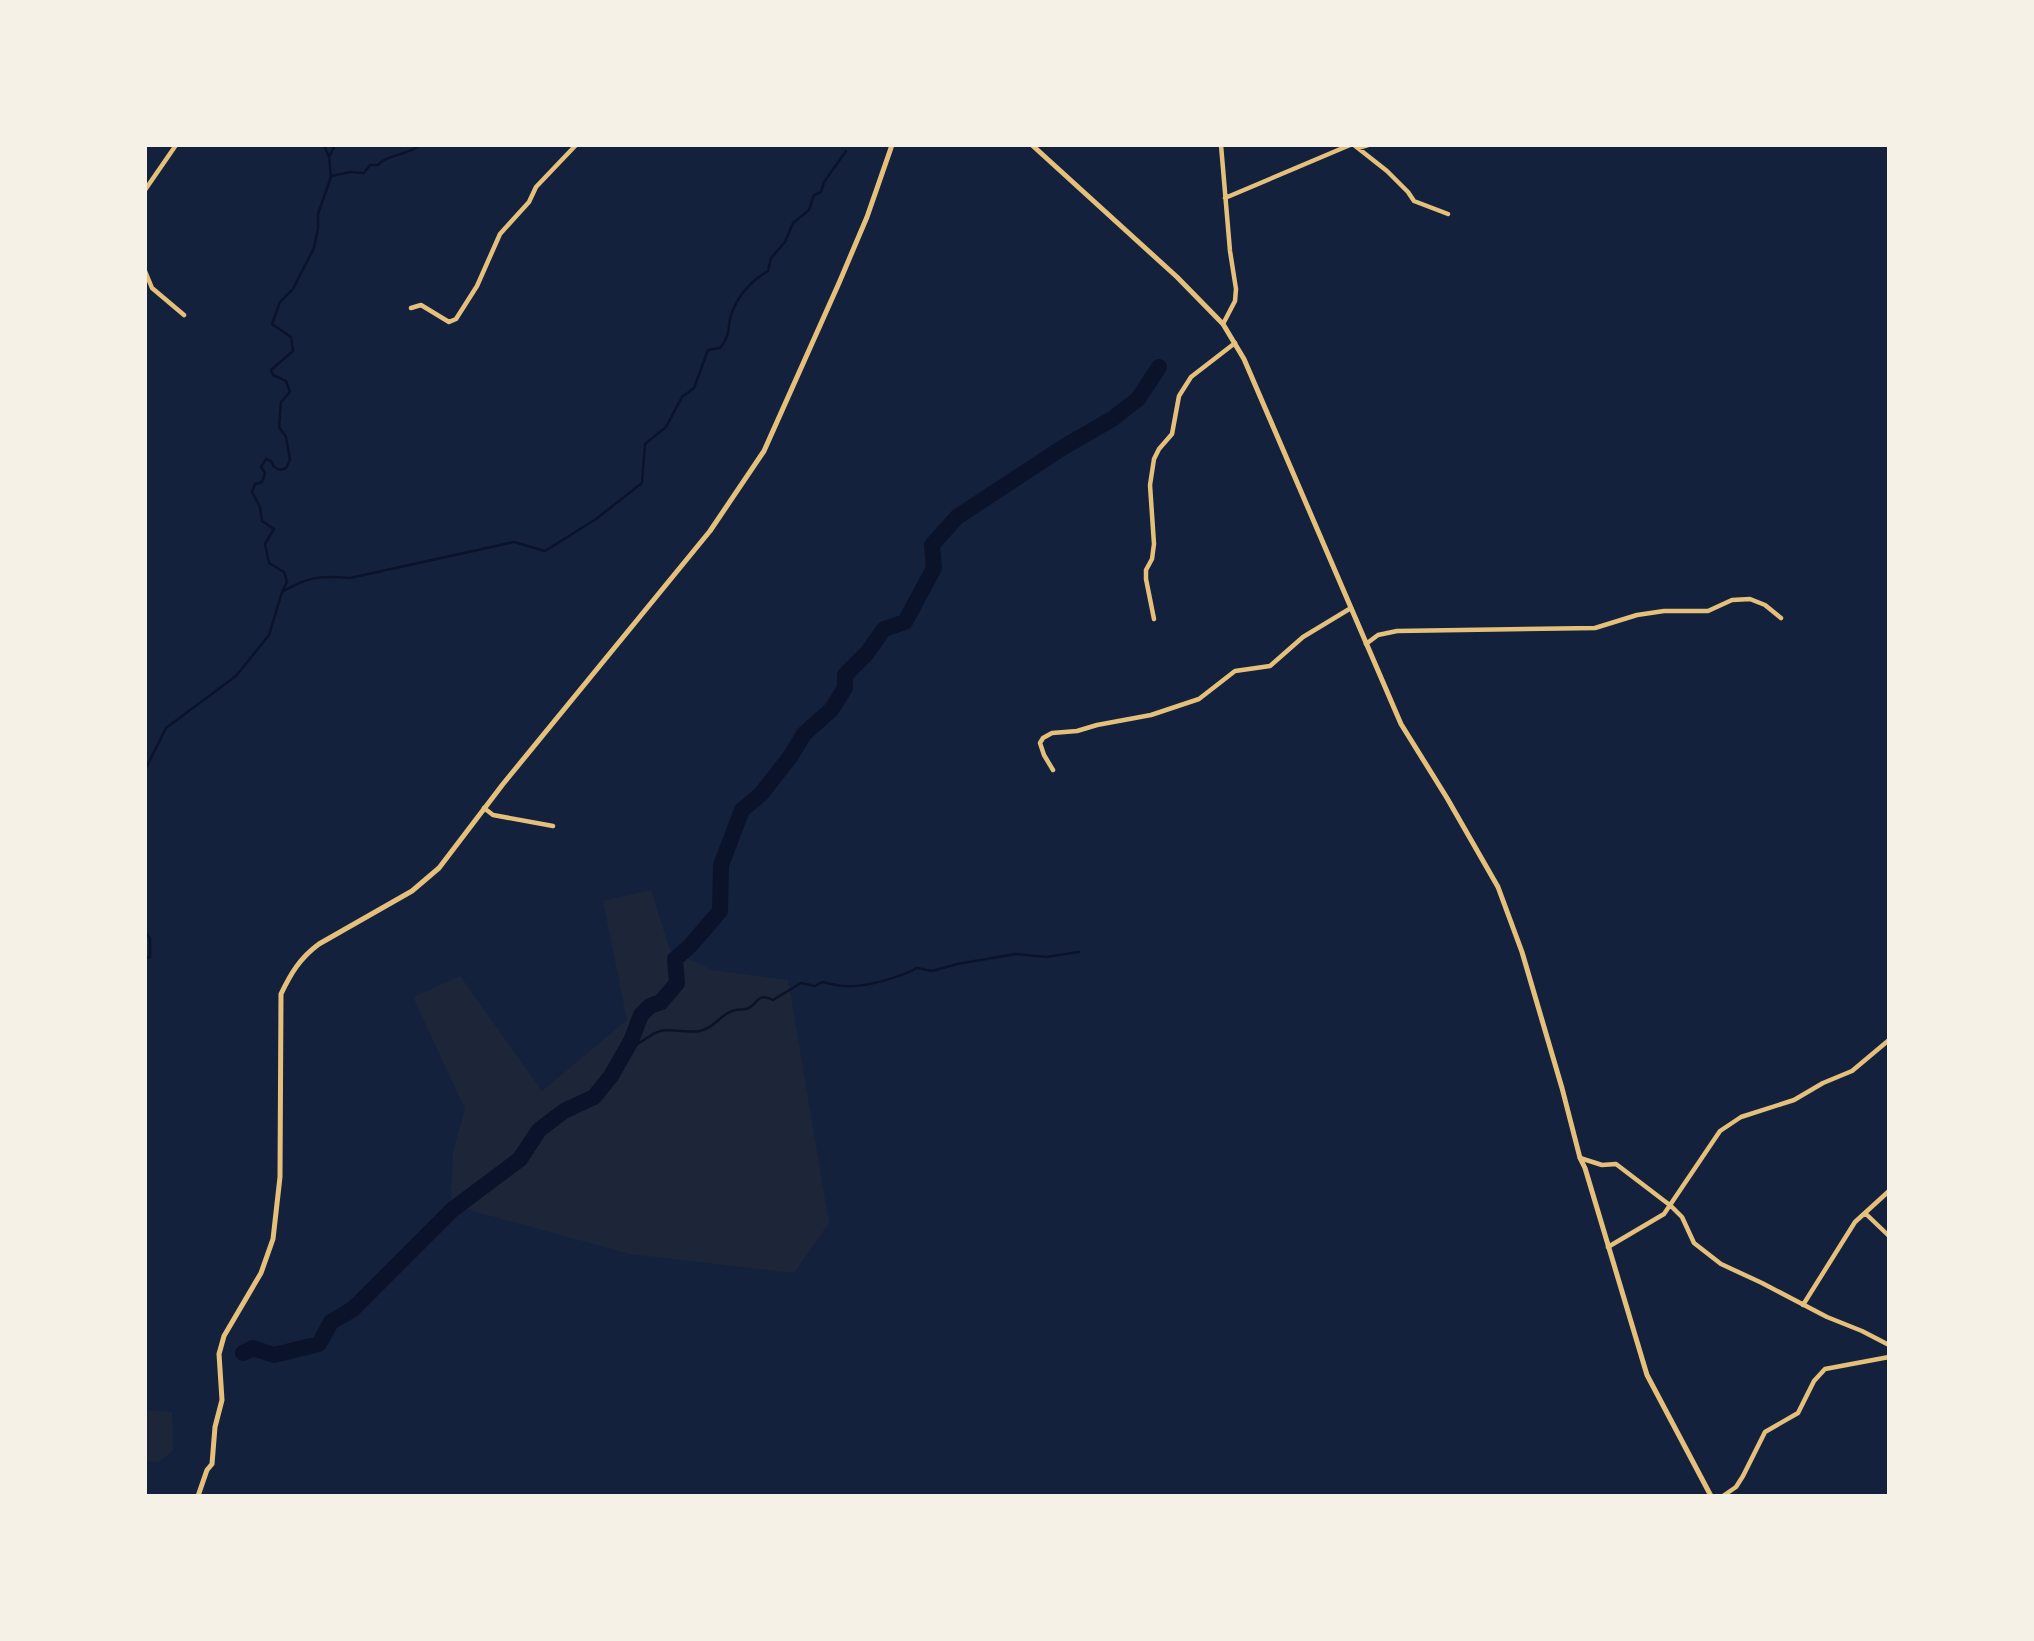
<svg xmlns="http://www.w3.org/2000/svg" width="2034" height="1641" viewBox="0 0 2034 1641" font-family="Roboto,sans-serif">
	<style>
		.green { fill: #1d2539 }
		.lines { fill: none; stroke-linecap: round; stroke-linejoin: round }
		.stream { stroke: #0b132b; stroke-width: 2.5 }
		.river { stroke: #0b132b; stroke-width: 16 }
		.minor { stroke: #e5c07b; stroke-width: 4.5 }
		.tertiary { stroke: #e5c07b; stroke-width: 5 }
	</style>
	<rect width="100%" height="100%" fill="#14213d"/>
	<path class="green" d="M651,890L670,950L712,970L788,980L829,1223L794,1273L630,1254L451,1205L453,1151L465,1109L413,997L460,976L542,1091L627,1020L603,901Z
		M145,1410L172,1412L173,1451L158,1462L145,1461Z"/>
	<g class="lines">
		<path class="stream" d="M329,157L335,145
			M332,176L350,172L364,173L370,165H378C385,155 406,156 420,145
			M282,592L287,582L284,572L269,563L265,544L274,529L262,521L260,507L252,492L255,484L262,482L265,473L261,467L266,459L271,461L274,467L280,470L286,468L290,460L286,437L279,427L281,402L290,392L286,381L273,375L271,370L293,351L291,337L272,324L280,302L293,289L314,248L318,228V214L331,177L329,157L324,145
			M145,770L166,728L236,676L269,635L282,592C307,577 321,575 350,578L514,542L545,551L596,519L642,483L645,444L666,427L682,397L694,388L708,350L720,348C733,331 726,328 732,312C739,295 752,280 768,271L771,258L785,242L793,223L809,210L814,195L821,192L824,182L846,151
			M145,932L150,938V957L145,958
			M627,1048C641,1046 650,1031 666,1030C677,1030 692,1034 703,1030C714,1027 720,1016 730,1012C735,1009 740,1010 746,1009C757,1007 756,991 773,1000L801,983L815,986L822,982C829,983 837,986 845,986C863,988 901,977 917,968L932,971L957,964L1016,954L1046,957L1079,952"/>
		<path class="river" d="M243,1353L253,1348L274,1355L319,1344L331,1322L353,1309L452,1210L520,1159L539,1130L564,1111L594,1097L611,1076L631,1041L641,1015L650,1006L661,1002L677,983L675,959L690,946L720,911L721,865L742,810L761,794L790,757L804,734L831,710L845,688V675L867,653L884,629L905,622L934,568L932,545L957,517L1062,448L1112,419L1138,399L1159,367"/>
		<path class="minor" d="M1221,145L1230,251L1236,289L1235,301L1223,324
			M1354,145L1387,171L1408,192L1414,201L1448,214
			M1358,148L1368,145
			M145,190L176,145
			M1225,198L1350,145
			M145,271L152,288L184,315
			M411,308L421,305L449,322L456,319L477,286L500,234L529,202L536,187L576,145
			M1154,619L1146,579V570L1152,559L1154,544L1150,485L1154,459L1159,449L1172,434L1179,396L1191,377L1235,343
			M1366,644L1378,635L1397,631L1595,628L1637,615L1664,611H1708L1732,600L1750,599L1765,605L1781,618
			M1053,770L1044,755L1040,743L1043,738L1052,733L1077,731L1097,725L1151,715L1199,699L1235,671L1270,666L1303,637L1351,608
			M484,808L493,815L553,826
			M1580,1158L1602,1165L1616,1164L1671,1206L1682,1217L1694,1243L1721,1264L1762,1283L1827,1317L1862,1331L1889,1345
			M1865,1213L1889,1236
			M1608,1247L1664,1214L1720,1131L1741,1117L1794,1100L1823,1083L1852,1071L1889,1040
			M1803,1305L1855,1222L1889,1191
			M1723,1496L1736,1487L1743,1476L1765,1432L1798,1413L1814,1381L1825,1369L1889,1357"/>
		<path class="tertiary" d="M1032,145L1177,277L1223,324L1244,359L1401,724L1447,798L1498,887L1522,952L1562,1088L1580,1158L1585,1168L1647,1375L1711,1496
			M198,1496L207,1470L212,1464L215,1427L222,1400L219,1354L224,1336L261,1273L273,1239L280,1177L281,994C291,973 300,958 319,944L412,891L439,868L503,784L710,531L764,451L839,283L867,217L892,145"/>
	</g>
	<rect width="2034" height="1641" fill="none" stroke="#f6f1e7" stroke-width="294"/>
</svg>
